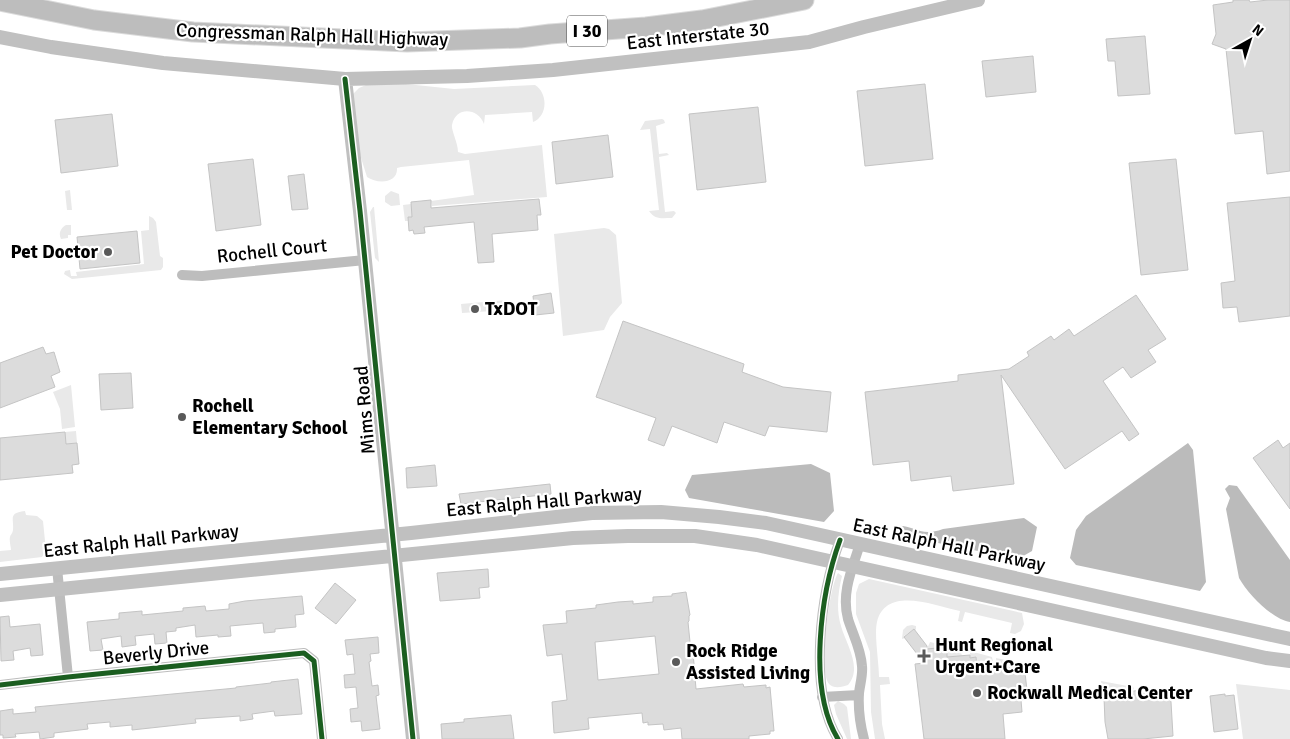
<svg xmlns="http://www.w3.org/2000/svg" width="1290" height="739" viewBox="0 0 1290 739" font-family="Signika,sans-serif">
	<style>
		.green { fill: #e9e9e9 }
		.water { fill: #bbb }
		.building { fill: #dcdcdc; stroke: #c4c4c4; fill-rule: evenodd }
		.lines { fill: none; stroke-linecap: round; stroke-linejoin: round }
		.highway-casing { stroke: #dbdbdb; stroke-width: 21 }
		.street { stroke: #bdbdbd; stroke-width: 10 }
		.secondary { stroke: #c0c0c0; stroke-width: 14 }
		.highway { stroke: #bdbdbd; stroke-width: 19 }
		.cycleway-casing { stroke: #fff; stroke-width: 8 }
		.cycleway { stroke: #1b5e20; stroke-width: 5 }
		.poi-dot { fill: #595959; stroke: #fff; stroke-width: 2 }
		.labels { text-anchor: middle; dominant-baseline: central; stroke-width: 4.5; stroke-linejoin: round; paint-order: stroke }
		.shield { fill: #fff; stroke: #4c4c4c; stroke-width: 1 }
		.shield-label { font-size: 18px; font-weight: bold; fill: #000 }
		.street-label { font-size: 19px; fill: #000; stroke: #fff }
		.poi-label { font-size: 19px; font-weight: bold; fill: #000; stroke: #fff; text-anchor: start }
	</style>
	<rect width="100%" height="100%" fill="#fff"/>
	<path class="green" d="M387,82L454,89L535,85C548,93 548,116 533,122L532,112L485,115L484,124C478,108 456,106 452,125C451,130 458,143 458,152L465,154L542,145L547,197L432,206L431,201L474,195L469,160L401,167L397,168C398,184 377,184 367,177L348,116L353,94L359,88L366,85Z
		M662,119L664,120L665,123L656,126L659,154L667,153L669,155L659,157L665,212L674,211L676,213L672,218C662,218 655,220 649,211L659,210L650,129L640,130L645,121Z
		M70,190L72,210H67L65,191Z
		M391,191L399,194L400,205L391,206L385,202V196Z
		M411,204L412,217H408V221H405L403,205Z
		M373,207H374L379,262L375,258L370,212Z
		M149,216L153,218L156,222L160,256L163,258V267L161,270L72,279L64,274L65,271L70,270L71,276H77L76,272L144,264L141,231L149,230Z
		M66,225H71V235H68V238L61,239C58,233 61,228 66,225Z
		M604,228L609,229L616,235L622,303L610,317L604,330L563,336L554,234Z
		M507,300L518,305L520,309L462,313L461,304Z
		M71,385L75,427L62,429L60,409L53,392Z
		M76,431L77,443L66,444L65,432Z
		M25,511L26,515L37,516L43,521L46,551L42,557L0,562V551L11,550C11,547 9,541 10,537C10,535 13,533 13,530C14,518 8,513 25,511Z
		M838,573L842,576C838,592 836,610 841,626C846,644 863,668 848,685C842,687 834,689 829,684C818,672 829,587 838,573Z
		M869,579L1022,613L1024,624L1021,631L1015,634L1010,633L1012,623L965,612L962,622L958,621L960,611C935,606 886,585 877,622C874,635 879,662 879,677H889L890,684L880,685L882,724L885,739H875L871,712L870,652L856,614V593L859,584Z
		M912,625L916,626V630L914,629L904,636L905,638L902,639L903,630L907,626Z
		M930,642L960,649L962,656L948,665L946,647L927,649Z
		M970,651L992,657L994,667L977,668L976,658H970Z
		M996,658L1015,662L1016,665L997,667Z
		M1101,681L1133,687L1134,688L1133,690L1103,693Z
		M1236,684L1290,690V739H1243Z
		M838,701L844,704L847,707L851,739H847L836,714L834,705Z"/>
	<path class="water" d="M1188,443L1193,450L1206,582L1200,591L1076,565L1070,558L1076,530L1086,516Z
		M811,464L830,473L834,511L824,522L689,498L685,490L692,475Z
		M1229,485L1237,486L1290,560V622C1272,619 1248,594 1239,578L1226,509L1230,498L1225,489Z
		M1024,518L1037,527L1032,551L1018,559L898,535L894,531L895,526C914,524 919,538 943,529Z"/>
	<path class="building" d="M1233,0H1249L1250,2L1268,0H1290V171L1267,174L1263,131L1235,134L1226,49L1212,44L1216,34L1213,5L1233,2Z
		M1145,36L1150,94L1118,96L1115,61H1108L1106,39Z
		M1033,56L1036,92L986,97L982,61Z
		M925,84L933,159L865,166L857,91Z
		M758,107L766,182L697,190L689,114Z
		M112,114L118,166L61,173L55,120Z
		M608,135L613,177L556,184L552,142Z
		M253,159L261,225L216,231L208,164Z
		M1176,159L1188,270L1141,275L1129,163Z
		M304,174L308,209L292,210L288,176Z
		M1290,197V316L1239,322L1237,307L1223,308L1221,283L1235,281L1227,203Z
		M539,199L541,215H537L538,230L492,234L494,262L478,263L474,222L424,227L425,233L414,234L413,230L409,231L408,217H412L411,202L431,200V208Z
		M137,231L140,263L80,269L77,237Z
		M551,293L554,313L535,315L533,296Z
		M1136,295L1166,339L1148,350L1156,362L1131,378L1123,367L1103,381L1139,434L1129,441L1122,431L1065,469L1001,375L1014,484L953,491L951,476L911,481L909,461L873,465L865,392L958,381V375L1009,369L1029,356L1027,352L1051,336L1054,340L1069,329L1074,336Z
		M623,321L744,364L742,372L783,387L831,392L827,432L769,426L765,436L724,422L717,443L672,426L664,446L648,440L656,418L596,397Z
		M43,347L46,354L54,352L60,372L51,376L55,387L0,408V363Z
		M131,373L133,408L101,410L99,374Z
		M65,432L66,444L77,443L79,464L72,465L73,473L0,480V438Z
		M1278,440L1283,448L1290,443V509L1253,458Z
		M435,465L437,486L407,488L406,468Z
		M550,484L551,494L461,504L459,494Z
		M488,569L489,587L479,588L480,598L440,601L437,573Z
		M335,583L356,600L336,624L315,608Z
		M686,592L690,615L689,616V621L688,622L691,652H693L696,689L743,684L744,687L766,685V688L770,687L774,731H770V734L749,736V739H682L681,728L664,730L663,724L648,725V722L643,723L642,713L588,718L589,729L554,733L552,702L567,700L562,654L547,656L543,625L567,623L566,611L596,608V605L618,602L633,601V604L653,602V597L672,596V594ZM655,636L659,674L598,680L595,642Z
		M302,596L304,614L295,615L296,627L275,629V632L264,633L263,623L230,626L231,636L218,637V635L196,637L195,625L176,628V631L166,632L167,643L155,644L154,634L135,636L136,645L122,647L121,636L101,639L103,650L90,651L87,622L119,619V613L142,611V615L183,611V608L205,606L206,611L229,609V604L245,601Z
		M9,616L10,627L40,624L43,655L31,656L30,648L13,651L14,660L1,661L0,617Z
		M914,629L927,646V649L947,647V657L970,655V658L976,657L977,668L1024,664L1028,699L1021,700L1022,712L1003,714L1005,739H924L915,664L924,663L904,637Z
		M378,637L379,653L370,654L371,661L369,662L372,686L378,685L379,695L376,696L380,729L362,731L361,721L351,722L350,709L358,708L356,687L345,688L344,675L355,674L353,654L347,655L345,640Z
		M298,679L302,714L275,716L274,711L252,714L253,719L240,721V716L195,719L196,723L132,730V725L110,727V722L87,724L88,729L54,733V737L40,739L39,732L15,734L16,737L3,738V735H0V711L13,709V714L36,712L35,707L236,688V687L271,683V682Z
		M1141,690H1147L1148,693L1168,691L1171,702L1173,736L1143,739H1108L1105,722L1104,697L1127,694V692Z
		M1225,694V696L1234,695L1238,729L1214,732L1210,696Z
		M511,715L514,739H442L441,724L464,722V719Z"/>
	<g class="lines">
		<defs>
			<path id="highway" d="M0,1L94,20L193,32L407,42L520,38L550,34L646,27L702,20L804,0"/>
		</defs>
		<use href="#highway" class="highway-casing"/>
		<path class="street" d="M182,275L202,276L365,260
			M860,544C852,569 841,593 848,619C853,635 861,649 862,666C863,675 860,684 859,693C858,709 860,724 864,739
			M57,568L68,677
			M0,685L68,677L304,653L314,661L322,739
			M822,697L859,695
			M838,739C807,689 821,592 840,540"/>
		<path class="secondary" d="M0,37L51,47L163,63L345,79L467,76L553,70L809,42L864,27L978,0
			M345,79L360,211L413,739
			M0,574L411,533L592,513L661,512L719,517L766,523L1290,639
			M0,595L573,538L628,536H695L757,545L1266,658L1290,661"/>
		<use href="#highway" class="highway"/>
		<defs>
			<path id="cycleway" d="M345,79L360,211L413,739
				M0,685L68,677L304,653L314,661L322,739
				M838,739C807,689 821,592 840,540"/>
		</defs>
		<use href="#cycleway" class="cycleway-casing"/>
		<use href="#cycleway" class="cycleway"/>
	</g>
	<g class="poi-dot">
		<circle cx="108" cy="252" r="5"/>
		<circle cx="475" cy="309" r="5"/>
		<circle cx="182" cy="417" r="5"/>
		<path d="M921.5 648.5h5v5h5v5h-5v5h-5v-5h-5v-5h5z"/>
		<circle cx="676" cy="662" r="5"/>
		<circle cx="977" cy="693" r="5"/>
	</g>
	<g class="labels">
		<rect class="shield" x="567" y="15.5" width="40" height="31" rx="4"/>
		<g class="shield-label">
			<text x="587" y="31">I 30</text>
		</g>
		<g class="street-label">
			<text transform="translate(312 35) rotate(2)">Congressman Ralph Hall Highway</text>
			<text transform="translate(698 36) rotate(-6)">East Interstate 30</text>
			<text transform="translate(272 251) rotate(-6)">Rochell Court</text>
			<text transform="translate(365 410) rotate(-95)">Mims Road</text>
			<text transform="translate(544 502) rotate(-5)">East Ralph Hall Parkway</text>
			<text transform="translate(141 541) rotate(-6)">East Ralph Hall Parkway</text>
			<text transform="translate(949 545) rotate(12)">East Ralph Hall Parkway</text>
			<text transform="translate(156 653) rotate(-6)">Beverly Drive</text>
		</g>
		<g class="poi-label">
			<text x="98" y="252" text-anchor="end">Pet Doctor</text>
			<text x="485" y="309">TxDOT</text>
			<text x="192" y="406">Rochell<tspan x="192" dy="22">Elementary School</tspan></text>
			<text x="935" y="645">Hunt Regional<tspan x="935" dy="22">Urgent+Care</tspan></text>
			<text x="686" y="651">Rock Ridge<tspan x="686" dy="22">Assisted Living</tspan></text>
			<text x="987" y="693">Rockwall Medical Center</text>
		</g>
	</g>
	<g transform="translate(1250 40) rotate(39)" stroke="#ffffff" stroke-width="4" paint-order="stroke">
	<path d="M0-4L9 19L0 12L-9 19Z" fill="#000000"/>
	<text y="-8" font-size="14" font-weight="bold" text-anchor="middle" fill="#000000">N</text>
	</g>
</svg>
